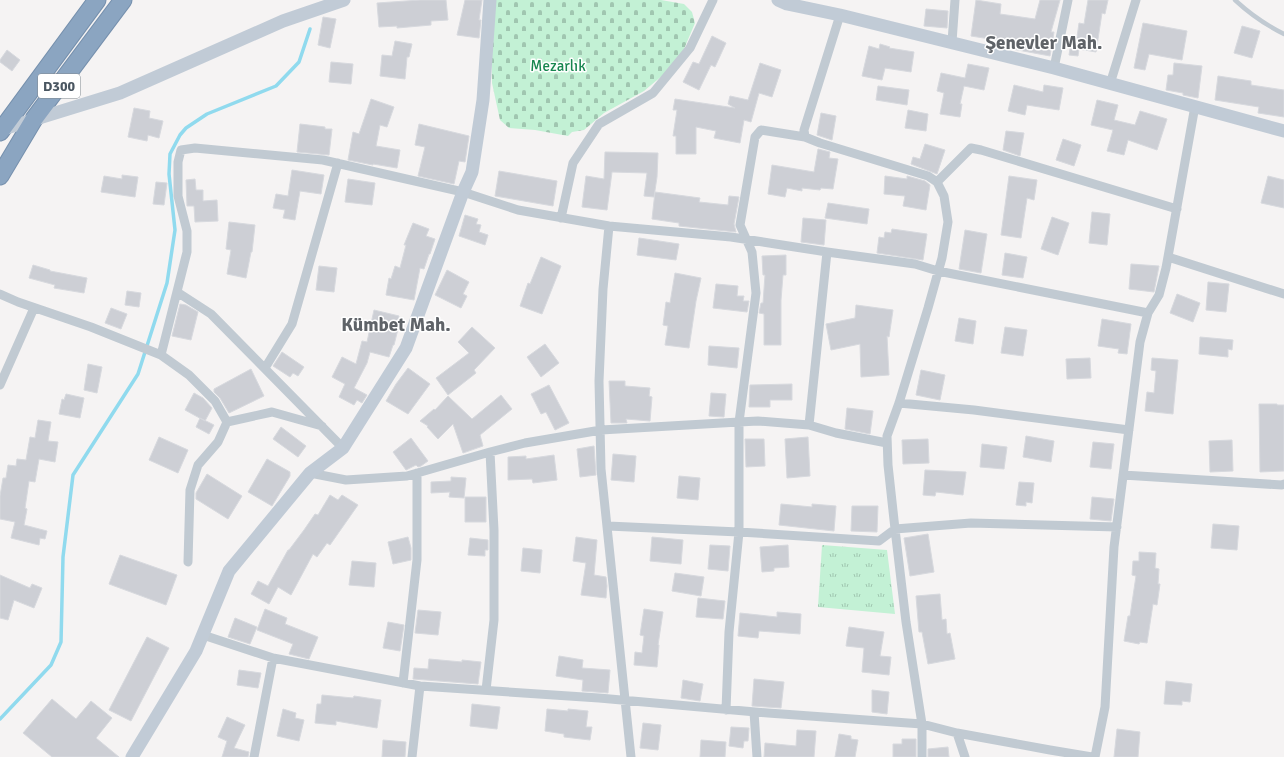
<svg xmlns="http://www.w3.org/2000/svg" width="1284" height="757" viewBox="0 0 1284 757" font-family="Signika,sans-serif">
	<style>
		.grass { fill: url(#grass-tufts) }
		.cemetery { fill: url(#cemetery-stones) }
		.lines { fill: none; stroke-linecap: round; stroke-linejoin: round }
		.stream { stroke: #90daee; stroke-width: 3.5 }
		.building { fill: #cdcfd5; stroke: #d7d9de }
		.highway-casing { stroke: #7690ad; stroke-width: 19 }
		.lane { stroke: #c1cad2; stroke-width: 4.5 }
		.street { stroke: #c1cad2; stroke-width: 9 }
		.secondary { stroke: #c1cbd6; stroke-width: 13 }
		.highway { stroke: #8ba5c1; stroke-width: 17 }
		.labels { text-anchor: middle; dominant-baseline: central; stroke-width: 3; stroke-linejoin: round; paint-order: stroke }
		.shield { fill: #fff; stroke: #808990; stroke-width: 1 }
		.shield-label { font-size: 14px; font-weight: bold; fill: #4a5661 }
		.park-label { font-size: 15px; fill: #17864f; stroke: #fff }
		.district-label { font-size: 19px; font-weight: bold; fill: #5f6368; stroke: #fff }
	</style>
	<defs>
		<pattern id="grass-tufts" width="24" height="20" patternUnits="userSpaceOnUse"><rect width="24" height="20" fill="#c3f1d5"/><path d="M3 7l-1-3M5 7V3M7 7l1-3M15 17l-1-3M17 17v-4M19 17l1-3" fill="none" stroke="#a0c6b0"/></pattern>
		<pattern id="cemetery-stones" width="16" height="16" patternUnits="userSpaceOnUse"><rect width="16" height="16" fill="#c3f1d5"/><path d="M2 7V4a2 2 0 0 1 4 0v3zM10 15v-3a2 2 0 0 1 4 0v3z" fill="#a0c6b0"/></pattern>
	</defs>
	<rect width="100%" height="100%" fill="#f5f3f3"/>
	<path class="grass" d="M822,545L887,550L895,614L818,607Z"/>
	<path class="cemetery" d="M496,0H661L684,4L692,12L695,23L684,49L669,70L644,91L604,113L584,130L572,132L568,136L535,130L509,128L500,120L492,83L491,27Z"/>
	<g class="lines">
		<path class="stream" d="M0,719L51,665L61,642L63,557L73,475L138,374L167,283L175,230L169,174L170,154L180,135L186,128L207,114L276,86L299,62L310,29"/>
	</g>
	<path class="building" d="M420,0H446L448,20L431,21V25L397,28V26L379,27L377,3Z
		M465,0H482L479,20H481L479,38L457,35Z
		M976,0L1001,4L1000,14L1035,19L1040,0H1060L1051,32H1054L1050,56L1007,48L1009,42L971,36Z
		M1088,0H1108L1105,14L1102,13L1096,52L1079,49L1078,56L1069,55L1072,36L1077,37L1079,23L1084,24Z
		M926,9L948,11L947,28L924,26Z
		M323,17L336,19L330,48L318,45Z
		M1143,23L1187,31L1182,60L1149,54L1145,70L1134,68Z
		M1242,26L1260,31L1252,58L1234,53Z
		M712,36L726,43L715,67L711,65L699,90L683,82L693,62L699,64Z
		M395,41L412,44L409,57H407L405,79L380,76L382,55L392,56Z
		M880,44L890,47L889,48L914,52L911,72L885,68L882,80L862,76L869,46L879,49Z
		M7,50L20,60L12,71L0,62V60Z
		M331,62L353,64L351,84L329,82Z
		M760,63L781,70L772,97L759,93L751,122L744,120L740,143L714,138L716,131L696,127V154H676V136H673L677,110H673L675,99L735,108L728,104L730,96L748,100Z
		M1174,63L1202,66L1198,98L1183,95V93L1166,90L1168,75H1173Z
		M968,64L989,68L984,90L964,86L960,104H962L960,117L940,114L944,93L937,91L941,73L965,78Z
		M1218,76L1251,81V85L1284,90V117L1258,113L1259,107L1215,100Z
		M1014,85L1043,92L1044,85L1063,88L1059,110L1027,105L1025,115L1008,111Z
		M878,86L909,90L907,105L876,100Z
		M371,99L394,107L387,127L380,125L376,146L400,150L397,168L373,164V165L348,160L353,132L359,134Z
		M1097,100L1118,105L1114,120L1135,125L1140,111L1167,119L1157,150L1128,140L1124,155L1107,151L1113,130L1091,125Z
		M134,108L150,111L149,118L163,121L159,138L148,135L147,141L128,137Z
		M908,110L928,114L926,131L905,128Z
		M821,113L836,116L832,140L817,135Z
		M300,124L325,127V129H332L329,155L297,152Z
		M419,124L469,136L465,162L459,161L454,184L418,176L425,147L415,145Z
		M1006,131L1024,133L1020,156L1003,150Z
		M1063,139L1081,145L1074,166L1056,160Z
		M925,144L945,150L937,174L911,164L913,157L920,159Z
		M818,149L830,152L829,158L838,159L833,189L821,188L820,190L802,188V191L787,188L785,197L768,194L772,165L814,172Z
		M605,152L658,153L657,177L654,197L644,196L647,173L612,172L607,210L582,207L586,176L604,179Z
		M292,170L324,175L321,194L300,191L295,220L283,218L285,210L273,208L276,194L288,196Z
		M499,171L557,181L553,206L495,196Z
		M122,175L138,177L135,197L101,192L104,176L122,179Z
		M885,176L907,179V176L925,181L930,185L926,210L903,206L905,196L884,194Z
		M1009,176L1037,180L1034,200L1027,198L1021,238L1001,235Z
		M1268,176L1284,180V208L1261,203Z
		M195,179L196,190H203V201L217,200L218,221L195,222L194,206H187L186,180Z
		M348,179L375,183L372,205L345,202Z
		M156,182L167,183L164,205L153,204Z
		M655,192L700,198L699,202L728,205L729,196L739,197L734,224L736,232L679,226V223L652,219Z
		M828,203L869,209L867,224L825,218Z
		M1092,212L1110,214L1107,245L1089,243Z
		M465,215L478,219L476,224L481,225L479,232L488,235L485,245L459,236Z
		M1052,217L1069,223L1058,255L1041,249Z
		M803,218L826,220L824,245L801,242Z
		M229,222L255,225L252,252H251L246,278L227,274L231,250L226,249Z
		M413,223L429,229L426,236L435,239L430,254H429L424,269L420,268L414,300L386,295L389,278L391,279L395,266L400,268L406,245H404Z
		M892,229L927,234L923,260L877,253L879,237L884,238L885,232L891,233Z
		M965,230L987,234L981,273L959,269Z
		M639,238L679,244L676,260L637,255Z
		M1005,253L1027,257L1023,278L1002,275Z
		M786,255V275H783L781,300V345H764V314L759,313L761,303H763L765,275H763L762,256Z
		M541,257L561,266L542,314L520,306L528,283L530,284Z
		M1131,264L1159,266L1154,292L1129,289Z
		M33,265L50,270V271L87,278L84,293L54,288L55,285L29,278Z
		M319,266L337,268L334,292L316,290Z
		M447,270L469,282L463,294L467,296L461,308L435,295Z
		M675,273L701,278L696,301L689,348L665,345L668,326L663,325L666,302L670,303Z
		M1208,282L1229,284L1226,312L1206,310Z
		M716,284L738,286L737,296H744L743,301H749L747,312L713,308Z
		M127,291L141,293L139,307L125,305Z
		M1177,294L1200,303L1193,322L1170,313Z
		M180,304L186,305L198,312L191,340L172,336Z
		M856,305L893,310L889,337L887,336L889,375L861,377L860,344L831,350L826,324L855,318Z
		M111,308L127,314L121,329L105,323Z
		M374,310L399,316L396,328L398,329L394,345H393L389,357L370,352L367,363L354,388L367,395L362,403L357,400L354,405L339,397L345,384L332,377L342,357L356,364L362,341L367,342Z
		M959,318L976,321L973,344L955,341Z
		M1102,319L1131,324L1127,354L1118,353L1119,349L1098,346Z
		M472,327L495,348L474,370L476,373L448,395L436,378L469,353L458,342Z
		M1005,327L1027,330L1023,356L1001,353Z
		M1200,337L1233,340L1232,350L1228,349V357L1199,354Z
		M545,344L559,363L541,377L527,357Z
		M709,346L739,348L737,368L708,365Z
		M282,352L304,367L298,376L293,373L290,377L273,366Z
		M1090,358L1091,378L1067,379L1066,359Z
		M1152,358L1178,360L1173,414L1145,411L1147,392L1154,393L1156,371L1151,370Z
		M88,364L102,367L97,393L84,390Z
		M408,368L430,384L408,414L386,401L396,384Z
		M251,369L264,396L229,413L220,398L214,392V389Z
		M921,370L945,375L940,400L916,395Z
		M609,381H625V386L650,388L649,396L652,397L650,421L626,419L627,423H611Z
		M792,384V400H770V407H749L750,385Z
		M549,385L569,423L555,430L546,412L541,414L531,394Z
		M194,393L203,398L212,408L205,421L185,410Z
		M711,393L726,394L724,417L709,416Z
		M66,394L84,398L80,418L59,414L62,399L64,400Z
		M501,395L512,409L480,435L483,446L463,453L453,424L438,439L427,427L428,426L420,421L434,409L435,410L448,396L472,419Z
		M1259,404H1277V405H1284V471L1260,472Z
		M847,408L873,411L870,434L845,429Z
		M200,418L214,425L209,434L196,427Z
		M38,420L51,422L48,441L58,442L55,462L39,459L35,482L29,481L25,508L27,509L24,525L47,531L45,539L40,538L39,545L11,538L15,522L0,519V496L3,478H6L8,465L16,466L17,459L26,460L30,437L35,438Z
		M281,427L306,446L298,457L273,439Z
		M1026,436L1054,441L1051,462L1023,457Z
		M159,437L188,450L178,473L149,460Z
		M808,437L810,476L787,478L785,439Z
		M411,438L428,461L421,466L418,467L416,465L406,470L393,452Z
		M745,439H764L765,466L746,467Z
		M928,439L929,463L903,464L902,440Z
		M1232,440L1233,471L1210,472L1209,441Z
		M1093,442L1114,444L1111,469L1090,467Z
		M982,444L1007,447L1004,469L980,467Z
		M594,446L596,475L580,477L577,449Z
		M613,454L636,456L634,482L611,480Z
		M554,455L557,480L533,483L532,479L508,480V457L526,456V459Z
		M267,459L290,472V476L272,506L248,492Z
		M925,470L966,472L963,495L936,492L935,496L923,495Z
		M207,474L242,496L228,519L196,499V493Z
		M679,476L700,478L698,500L677,498Z
		M451,477L466,478L464,498L449,497L450,492L431,493V482L451,481Z
		M1019,482L1034,483L1032,503L1026,502V506L1016,505Z
		M330,495L338,500L342,495L358,505L330,545L327,543L317,557L313,554L291,595L278,587L269,604L251,594L258,581L268,586L288,550H289L304,530L315,514L318,515Z
		M465,497H486V522H465Z
		M1092,497L1114,499L1111,521L1090,519Z
		M781,504L812,507V504L836,506L834,531L779,525Z
		M852,506H878L877,532L851,531Z
		M1213,524L1239,526L1237,550L1211,548Z
		M928,534L934,572L910,576L904,538Z
		M408,537L411,548V560L393,564L388,542Z
		M576,537L597,540L594,575L606,577L607,586L606,598L581,595L586,563L573,561Z
		M652,537L683,540L681,564L650,561Z
		M470,538L488,540V550H485V556L468,555Z
		M710,545L730,546L728,571L708,569Z
		M788,545L789,567L774,568V571L762,572L760,547Z
		M523,548L542,550L540,573L521,571Z
		M1139,552L1156,553L1155,568L1159,569L1158,584H1160L1157,605L1153,604L1147,643L1140,642L1139,644L1124,641L1128,616H1130L1136,576L1132,575L1133,561H1139Z
		M120,555L177,575L166,605L109,584Z
		M352,561L376,563L374,587L349,585Z
		M675,573L704,577L701,596L672,591Z
		M0,575L30,588L32,584L42,588L34,608L14,600L8,620L0,618Z
		M940,594L942,620L946,619L947,634L950,633L955,659L928,664L922,632H919L916,596Z
		M698,598L725,601L723,619L696,617Z
		M265,609L287,618L285,624L318,637L309,659L289,654L293,644L257,630Z
		M644,609L663,612L658,645H659L657,667L634,665L635,652L642,653L644,636L640,635Z
		M418,610L441,612L438,635L415,633Z
		M777,612L801,614L800,634L759,631L758,638L738,636L740,613L777,617Z
		M235,618L257,627L250,644L228,637Z
		M388,622L404,625L400,651L383,648Z
		M849,627L884,632L880,656L891,657L889,675L862,672L864,648L846,646Z
		M147,637L169,648L131,721L109,710Z
		M559,656L583,660L582,668L610,670L608,693L582,691L583,680L556,676Z
		M429,659L462,662V660L481,662L478,684L413,679L414,668L428,669Z
		M239,670L261,673L258,688L237,685Z
		M754,679L784,682L781,708L752,706Z
		M683,680L703,684L700,701L681,698Z
		M1166,681L1192,684L1190,702L1182,701V705L1164,704Z
		M872,690L889,692L887,714L872,712Z
		M322,695L353,698L354,696L381,700L377,728L336,721V725L315,723L317,704H321Z
		M52,699L76,719L91,701L112,718L96,738L119,757H52L23,733Z
		M472,704L500,707L497,729L470,726Z
		M283,709L296,713L295,718L304,720L299,741L277,736Z
		M547,709L568,711V709L588,711L586,727H592L590,740L564,737V734L545,731Z
		M227,717L245,725L234,748L249,752L248,757H222L227,741L218,737Z
		M643,723L661,725L658,750L640,748Z
		M731,727L749,728L748,741H744L743,748L729,746Z
		M1117,729L1140,732L1138,757H1114Z
		M797,730L816,731L814,757H764L765,743L796,746Z
		M839,734L851,736V739L858,740L855,757H835Z
		M902,739H916V757H893V744H902Z
		M383,740L406,742L405,757H382Z
		M701,740L726,742L725,757H700Z
		M948,747L949,757H928V749Z"/>
	<g class="lines">
		<defs>
			<path id="highway" d="M0,132L97,0
				M0,176L34,119L123,0"/>
		</defs>
		<use href="#highway" class="highway-casing"/>
		<path class="lane" d="M1235,0C1250,14 1266,25 1284,34"/>
		<path class="street" d="M840,15L804,130L805,137L820,143L928,176L937,182L944,196L948,222L942,258L928,308L899,403L887,436L888,465L895,529L906,622L922,724V757
			M952,42L955,0
			M1054,68L1068,0
			M1110,84L1136,0
			M937,182L971,148L981,150L1177,209
			M561,218L573,163L599,124L653,93L690,48L713,0
			M609,226L603,289L599,381L601,469L631,757
			M1168,257L1284,294
			M177,292L211,314L343,448
			M0,294L18,302L91,327L161,355L189,375L215,401L227,422
			M161,355L187,252V231L178,196V162L181,150L195,148L323,160L463,192L518,210L609,226L731,237L827,252L915,264L938,271L1148,313
			M265,368L292,324L338,163
			M0,385L34,308
			M899,403L974,410L1129,430
			M809,425L827,252
			M310,473L346,480L407,476L490,452L525,443L601,430L739,422L758,421L809,425L836,433L887,443
			M1123,475L1282,485L1284,484
			M608,526L739,532L879,541L895,529L971,523L1117,527
			M188,562L190,490L198,465L218,442L227,422L272,412L322,426
			M203,635L273,658L420,686L599,698L768,713L922,724L957,733L1050,750L1092,757
			M403,683L417,560V473
			M486,690L494,620V530L490,452
			M726,710L729,632L739,532V422L756,293L752,252L740,225L755,137L761,130L805,137
			M754,712L757,757
			M957,733L965,757
			M254,757L273,658
			M412,757L420,686
			M1095,757L1105,707L1114,547L1140,342L1148,313L1159,295L1166,268L1195,106"/>
		<path class="secondary" d="M778,0L787,4L840,15L1054,68L1284,131
			M0,130L120,93L283,21L344,0
			M132,757L196,651L229,571L310,473L343,448L406,348L463,192L472,172L483,100L490,0"/>
		<use href="#highway" class="highway"/>
	</g>
	<g class="labels">
		<rect class="shield" x="38" y="74" width="42" height="24" rx="3"/>
		<g class="shield-label">
			<text x="59" y="86">D300</text>
		</g>
		<g class="park-label">
			<text x="558" y="66">Mezarlık</text>
		</g>
		<g class="district-label">
			<text x="1044" y="43">Şenevler Mah.</text>
			<text x="396" y="325">Kümbet Mah.</text>
		</g>
	</g>
</svg>
